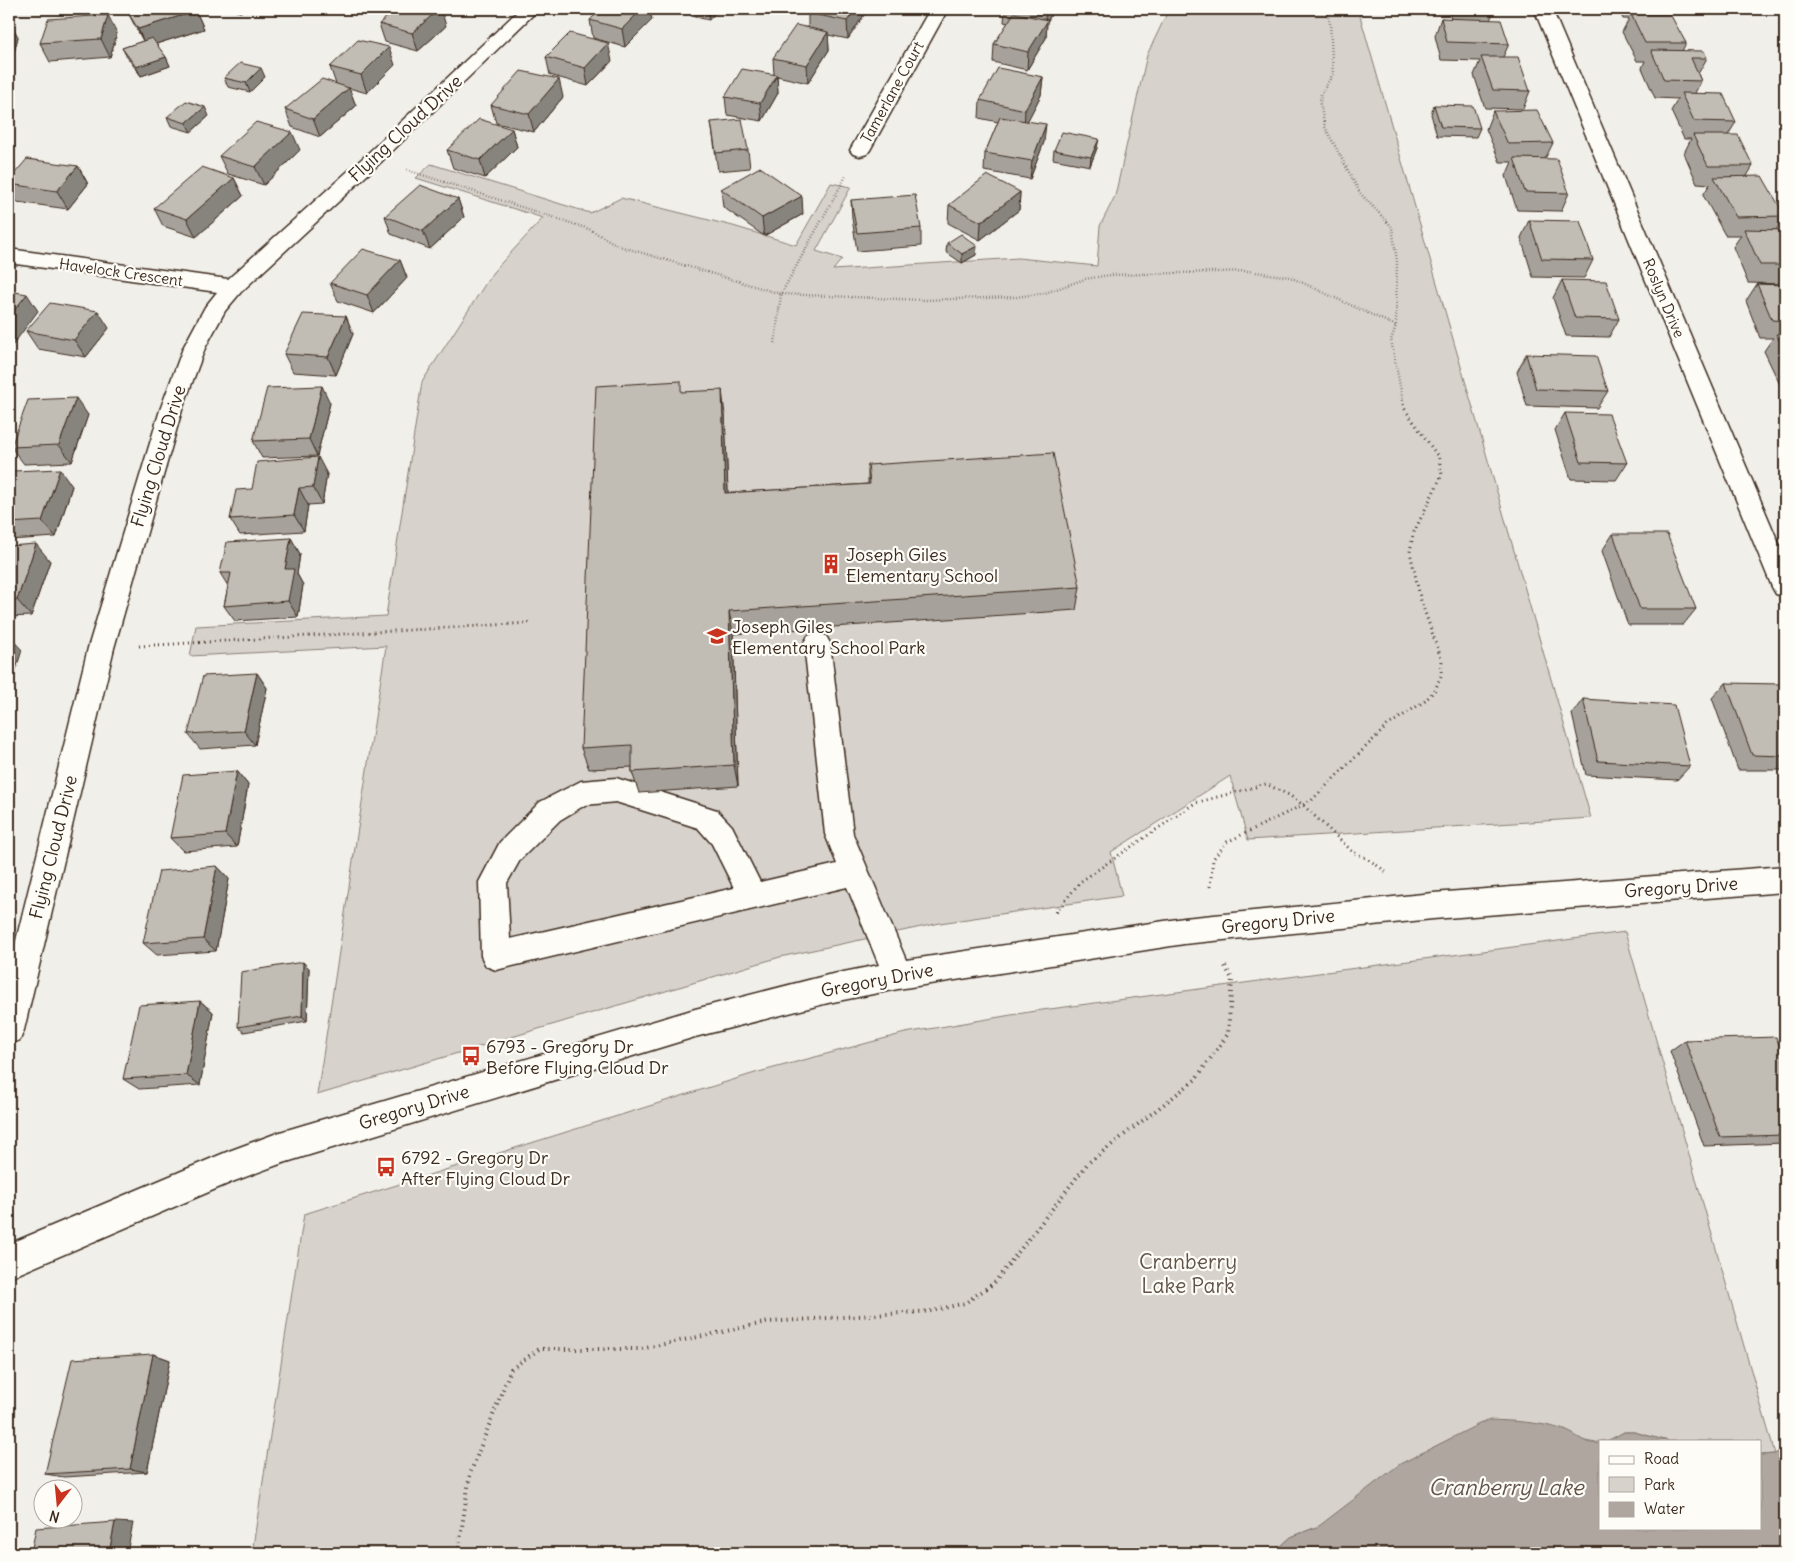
<svg xmlns="http://www.w3.org/2000/svg" width="1794" height="1562" viewBox="0 0 1794 1562" font-family="Delius,sans-serif">
	<style>
		.green { fill: #d7d2cc; stroke: #897e75 }
		.water { fill: #aea69f; stroke: #80746b }
		.lines { fill: none; stroke-linecap: round; stroke-linejoin: round }
		.minor-casing { stroke: #3b2a1e; stroke-width: 3 }
		.path-far2 { stroke: #3b2a1e; stroke-width: 2.5; stroke-dasharray: 0.5 2.5; stroke-linecap: butt }
		.path-far1 { stroke: #3b2a1e; stroke-width: 3; stroke-dasharray: 1 4; stroke-linecap: butt }
		.path { stroke: #3b2a1e; stroke-width: 4; stroke-dasharray: 1 4.5; stroke-linecap: butt }
		.minor { fill: #fdfcf7; fill-rule: evenodd }
		.wall { fill: #a6a29b; stroke: #3b2a1e }
		.shaded-wall { fill: #87847e; stroke: #3b2a1e }
		.building { fill: #c1bcb4; stroke: #3b2a1e }
		.labels { text-anchor: middle; dominant-baseline: central; stroke-width: 4.5; stroke-linejoin: round; paint-order: stroke }
		.far-street-label { font-size: 15px; fill: #3b2a1e; stroke: #fdfcf7 }
		.street-label { font-size: 18px; fill: #3b2a1e; stroke: #fdfcf7 }
		.poi-label { font-size: 18px; fill: #3b2a1e; stroke: #fdfcf7; text-anchor: start }
		.near-park-label { font-size: 21px; fill: #62544a; stroke: #fdfcf7 }
		.near-water-label { font-size: 22px; font-style: italic; fill: #63554b; stroke: #fdfcf7 }
	</style>
	<rect width="100%" height="100%" fill="#f1efea"/>
	<filter id="ink" filterUnits="userSpaceOnUse"><feTurbulence type="fractalNoise" baseFrequency=".02" numOctaves="2"/><feDisplacementMap in="SourceGraphic" scale="10" xChannelSelector="R" yChannelSelector="G"/><feConvolveMatrix kernelMatrix="1 2 1 2 8 2 1 2 1" color-interpolation-filters="sRGB"/></filter>
	<g filter="url(#ink)">
		<path class="green" d="M1169,9H1358L1591,818L1248,840L1230,776L1111,852L1122,896L940,923L780,957L317,1095L386,646L190,656L196,626L386,616L422,382L493,272L543,218L416,178L431,164L590,213L621,198L733,226L796,245L831,183L851,187L816,251L842,259L833,270L1018,258L1097,266L1100,226L1115,196L1147,55Z
			M1625,932L1775,1454L1760,1455V1441H1668L1634,1432H1624L1611,1440L1600,1441L1596,1443L1580,1440L1565,1430L1291,1537L1273,1553H252L304,1214L755,1073L905,1033L1035,1011Z"/>
		<path class="water" d="M1490,1420C1514,1421 1541,1422 1564,1430C1577,1434 1585,1446 1600,1443V1528H1760V1455L1775,1454L1785,1446V1553H1273L1291,1537L1319,1526L1400,1464L1479,1424Z
			M1624,1432H1634L1668,1441H1607Z"/>
		<g class="lines">
			<defs>
				<path id="minor" d="M520,9H539L380,163L241,292L225,311L205,348L182,410L114,648L24,1030L20,1040L9,1044V969L88,648L160,410L183,348L205,307L217,292L9,263V249L228,279L366,155Z
					M930,9H948L870,150L867,154L860,156L853,154L850,150Z
					M1534,9H1552L1785,558V597L1776,594L1772,587Z
					M817,633L826,636L830,643L853,834L906,960L1184,918L1433,893L1785,866V892L1433,919L1184,944L898,989L828,1003L695,1037L280,1164L232,1182L9,1278V1244L229,1151L280,1132L695,1009L828,975L879,965L847,887L496,970L486,966L481,956L479,882L500,842L540,802L581,781L616,778L717,810L732,826L760,882L837,864L825,834L804,643L808,636ZM616,802L698,828L712,844L734,888L510,939L507,883L520,860L560,820L585,805Z"/>
			</defs>
			<use href="#minor" class="minor-casing"/>
			<path class="path-far2" d="M1325,9L1330,23L1333,74L1321,94L1320,104L1325,127L1360,193L1392,227L1397,261L1396,326L1391,340L1403,401
				M407,170L589,229L619,246L781,294L923,300L1016,297L1045,293L1085,279L1110,275L1248,271L1290,277L1396,326
				M775,343L781,294L846,176"/>
			<path class="path-far1" d="M139,646L529,623
				M1210,887L1213,859L1227,842L1311,801L1387,726L1425,701L1435,690L1441,676L1442,661L1421,601L1410,552L1413,534L1442,475L1439,458L1404,408L1402,400
				M1056,912L1080,882L1195,803L1266,784L1289,795L1303,805L1353,852L1368,859L1388,873"/>
			<path class="path" d="M1056,912L1057,910
				M458,1553L470,1474L511,1369L539,1349H641L769,1322L932,1311L965,1303L994,1283L1088,1163L1195,1080L1228,1034L1232,979L1224,964"/>
			<use href="#minor" class="minor"/>
		</g>
		<path class="wall" d="M229,9H245L240,12Z
			M690,9H715V13L709,20L691,16Z
			M811,9H868L848,39L828,35L829,50L808,83L777,76L778,93L762,121L727,115L725,97L774,75L773,58L808,28V13Z
			M1005,9H1054L1047,22L1046,38L1027,70L993,62L994,44L1008,23L1004,22Z
			M1448,9H1495L1490,20L1509,44L1503,57L1530,91L1523,109L1485,108L1474,75L1480,61L1441,60L1435,36L1441,18L1451,19Z
			M1618,9H1666L1663,14L1686,43L1682,51L1707,58L1698,74L1701,81L1695,93L1736,122L1728,135L1753,166L1747,176L1785,215L1776,230H1785V284L1748,283L1733,247L1741,235H1725L1703,195L1710,184L1697,183L1684,153L1691,139H1684L1671,111L1678,99L1655,98L1642,68L1645,61H1637L1622,32L1629,19H1623Z
			M127,11H196L204,29L156,44L166,57L170,66L141,76L127,57L122,48L143,41Z
			M9,20L18,37L12,60H9Z
			M590,20H652L625,47L593,38Z
			M379,24L446,26L418,51L385,42Z
			M117,33L110,57L50,62L40,43Z
			M546,57L612,61L588,86L550,75Z
			M395,65L367,93L349,88L356,106L320,137L292,127L285,109L336,84L330,67Z
			M265,77L250,92L228,87L224,78Z
			M1043,77L1041,95L1027,121L1044,142L1030,179L984,171L985,153L998,122L979,118L980,100Z
			M563,97L534,132L496,123L491,105Z
			M1434,105L1480,128L1476,137L1437,136L1431,114Z
			M1493,111L1553,143L1545,159L1569,193L1561,211L1517,210L1506,176L1512,162H1500L1486,129Z
			M209,116L191,132L171,126L167,117Z
			M711,122L748,150L750,168L718,171Z
			M512,129L517,147L485,178L453,168L447,150Z
			M1097,148L1090,166L1053,159L1054,150Z
			M300,150L264,185L228,174L219,156Z
			M78,166L88,184L68,209L17,202L9,189V180Z
			M234,178L243,196L196,237L163,226L154,208Z
			M721,189L803,214L764,236L723,207Z
			M1020,192L1019,210L980,240L948,223L949,205Z
			M458,199L464,217L430,249L391,234L385,216Z
			M851,200L921,228V246L857,251L852,218Z
			M1529,220L1593,260L1584,278L1533,277L1521,238Z
			M947,243L976,255L962,263L946,252Z
			M400,260L407,278L374,313L338,301L330,283Z
			M1562,280L1619,319L1609,337L1566,336L1553,298Z
			M1757,284L1785,285V391H1783L1764,351L1773,338H1760L1746,301Z
			M346,316L353,334L336,375L293,372L284,354Z
			M109,328L86,357L38,349L26,331Z
			M1526,354L1608,391L1597,408L1527,406L1517,372Z
			M683,392L725,415L728,493L868,484V465L1080,587L1076,610L733,634L738,786L639,793L632,772V767L589,769L581,748Z
			M330,403L317,456L262,458L253,441Z
			M1565,413L1627,463L1616,480L1571,479L1555,430Z
			M88,415L72,462L24,464L11,447Z
			M327,474L322,504L308,505L304,531L240,535L230,519L252,489Z
			M9,483L72,486L56,537L9,540Z
			M1613,534L1696,609L1683,625H1628L1602,551Z
			M291,538L300,554L297,574L303,585L298,617L235,621L224,606L228,586L220,573Z
			M9,546L50,561L31,616L9,617Z
			M257,673L267,688L255,745L200,749L188,734Z
			M1726,683L1785,692V770H1738L1712,698Z
			M1583,699L1690,766L1677,780L1586,775L1572,714Z
			M237,771L248,785L237,847L183,851L170,838Z
			M217,866L229,879L216,951L157,955L143,943Z
			M309,968L307,1021L244,1032L238,1027Z
			M200,1001L213,1012L200,1085L139,1089L123,1079Z
			M1685,1040L1785,1060V1143L1704,1146L1670,1051Z
			M153,1354L170,1360L147,1472L64,1477L45,1474Z"/>
		<path class="shaded-wall" d="M239,9H245L240,12Z
			M439,9H441L446,26L418,51L412,33Z
			M642,9H650L652,20L625,47L622,29Z
			M710,9H715V13L709,20L708,11Z
			M856,9H868L848,39L847,21Z
			M1047,9H1054L1047,22L1046,38L1027,70L1028,52L1044,26L1046,12Z
			M196,11L204,29L146,47L138,29Z
			M108,15L117,33L110,57L101,39Z
			M9,20L18,37L12,60L9,54Z
			M828,32L829,50L808,83L807,65Z
			M608,43L612,61L588,86L585,68Z
			M389,47L395,65L367,93L361,75Z
			M166,57L170,66L141,76L136,67Z
			M261,68L265,77L250,92L246,83Z
			M777,75L778,93L762,121L760,103Z
			M1043,77L1041,95L1024,128L1025,110Z
			M559,79L563,97L534,132L529,114Z
			M349,88L356,106L320,137L313,119Z
			M205,107L209,116L191,132L186,123Z
			M1046,124L1044,142L1030,179L1032,161Z
			M512,129L517,147L485,178L480,160Z
			M292,132L300,150L264,185L255,167Z
			M1099,139L1097,148L1090,166L1091,157Z
			M9,166L13,173L9,179Z
			M78,166L88,184L68,209L57,191Z
			M234,178L243,196L196,237L187,219Z
			M1020,192L1019,210L980,240L981,222Z
			M802,196L803,214L764,236L762,218Z
			M458,199L464,217L430,249L423,231Z
			M977,246L976,255L962,263V254Z
			M400,260L407,278L374,313L367,295Z
			M27,294L38,311L9,350V317Z
			M98,311L109,328L86,357L74,340Z
			M346,316L353,334L336,375L328,357Z
			M322,386L330,403L317,456L309,439Z
			M722,390L725,415L729,518L725,493Z
			M76,398L88,415L72,462L59,445Z
			M318,457L327,474L322,504L313,487Z
			M60,469L72,486L56,537L42,521Z
			M299,488L308,505L304,531L294,515Z
			M291,538L300,554L297,574L303,585L298,617L288,601L285,569Z
			M36,544L50,561L31,616L17,600Z
			M729,611L733,634L738,786L734,765Z
			M9,636L22,650L9,692Z
			M257,673L267,688L255,745L244,731Z
			M237,771L248,785L237,847L225,834Z
			M217,866L229,879L216,951L203,939Z
			M303,962L309,968L307,1021L302,1016Z
			M200,1001L213,1012L200,1085L186,1075Z
			M153,1354L170,1360L147,1472L130,1469Z
			M115,1522L133,1523L127,1553H109Z"/>
		<path class="building" d="M134,9H195L196,11L138,29L127,11Z
			M396,9H439L412,33L379,24Z
			M601,9H642L622,29L590,20Z
			M700,9H710L708,11Z
			M811,9H856L847,21L808,13Z
			M1030,9H1047L1046,12Z
			M1014,13L1048,20L1028,52L994,44Z
			M1631,14H1670L1686,43H1645Z
			M108,15L101,39L40,43L48,19Z
			M1441,18L1501,20L1509,44L1447,42Z
			M796,25L828,32L807,65L773,58Z
			M570,33L608,43L585,68L546,57Z
			M152,38L166,57L136,67L122,48Z
			M358,40L389,47L361,75L330,67Z
			M1651,50L1704,51L1707,58H1691L1701,81L1664,80Z
			M1481,57H1518L1530,91L1493,90Z
			M240,63L261,68L246,83L224,78Z
			M998,68L1043,77L1025,110L980,100Z
			M742,69L777,75L760,103L725,97Z
			M521,71L559,79L529,114L491,105Z
			M322,79L349,88L313,119L285,109Z
			M1681,93L1723,94L1736,122L1694,121Z
			M186,101L205,107L186,123L167,117Z
			M1434,105L1473,106L1480,128L1441,127Z
			M1537,110L1553,143L1508,144L1493,111Z
			M1000,117L1046,124L1032,161L985,153Z
			M479,119L512,129L480,160L447,150Z
			M742,119L748,150L716,153L711,122Z
			M256,122L292,132L255,167L219,156Z
			M1062,132L1099,139L1091,157L1054,150Z
			M1693,135H1738L1753,166H1708Z
			M1514,158L1557,159L1569,193L1525,192Z
			M27,159L78,166L57,191L9,184V180Z
			M202,167L234,178L187,219L154,208Z
			M760,167L802,196L762,218L721,189Z
			M987,175L1020,192L981,222L949,205Z
			M1762,176L1785,216L1736,217L1714,177Z
			M420,185L458,199L423,231L385,216Z
			M915,195L921,228L857,233L851,200Z
			M1529,220L1580,221L1593,260L1542,259Z
			M1744,229L1785,230V265H1760Z
			M961,234L977,246L962,254L947,243Z
			M363,249L400,260L367,295L330,283Z
			M1562,280L1606,281L1619,319L1575,318Z
			M1757,284L1785,285V321L1772,320Z
			M9,291L27,294L9,317Z
			M50,303L98,311L74,340L26,331Z
			M303,314L346,316L328,357L284,354Z
			M1776,334H1785V352Z
			M1526,354L1596,356L1608,391L1536,389Z
			M681,381V392L722,390L725,493L870,484L868,465L1053,453L1080,587L729,611L734,765L632,772V745L581,748L596,386Z
			M322,386L309,439L253,441L267,388Z
			M76,398L59,445L11,447L28,400Z
			M1565,413L1609,414L1627,463L1581,462Z
			M318,457L313,487L299,488L294,515L230,519L236,490L252,489L257,462Z
			M60,469L42,521L9,523V483L13,471Z
			M1613,534H1667L1696,609H1640Z
			M291,538L285,569H294L288,601L224,606L231,573H220L227,542Z
			M36,544L17,600L9,601V546Z
			M257,673L244,731L188,734L203,676Z
			M1726,683L1782,684L1785,692V756L1752,755Z
			M1583,699L1674,705L1690,766L1598,761Z
			M237,771L225,834L170,838L183,775Z
			M217,866L203,939L143,943L159,871Z
			M303,962L302,1016L238,1027L241,972Z
			M200,1001L186,1075L123,1079L139,1005Z
			M1776,1037L1785,1060V1135L1720,1137L1685,1040Z
			M153,1354L130,1469L45,1474L72,1359Z
			M115,1522L109,1553H31L36,1528Z"/>
	</g>
	<defs>
		<symbol id="building-bare" viewBox="-9 -9 18 18"><path d="M-4-6H4V6H1V3H-1V6H-4ZM-2.5-4.3h1.7v1.8h-1.7ZM.8-4.3h1.7v1.8H.8ZM-2.5-1h1.7V.8h-1.7ZM.8-1h1.7V.8H.8Z" fill="#c8321e" stroke="#fdfcf7" stroke-width="2.5" paint-order="stroke"/></symbol>
		<symbol id="school-bare" viewBox="-9 -9 18 18"><path d="M0-5L7-2L0 1L-7-2ZM-4 1L0 2.5L4 1V4Q0 6-4 4Z" fill="#c8321e" stroke="#fdfcf7" stroke-width="2.5" paint-order="stroke"/></symbol>
		<symbol id="bus-bare" viewBox="-9 -9 18 18"><path d="M-5-6H5V4H4V6H2V4H-2V6H-4V4H-5ZM-3.5-4V0h7V-4ZM-3.5 1.2v1.5H-2V1.2ZM2 1.2v1.5H3.5V1.2Z" fill="#c8321e" stroke="#fdfcf7" stroke-width="2.5" paint-order="stroke"/></symbol>
	</defs>
	<g fill-rule="evenodd">
		<use href="#building-bare" x="817" y="550" width="28" height="28"/>
		<use href="#school-bare" x="703" y="622" width="28" height="28"/>
		<use href="#bus-bare" x="457" y="1042" width="28" height="28"/>
		<use href="#bus-bare" x="372" y="1153" width="28" height="28"/>
	</g>
	<g class="labels">
		<g class="far-street-label">
			<text transform="translate(892 92) rotate(-61)">Tamerlane Court</text>
			<text transform="translate(121 272) rotate(8)">Havelock Crescent</text>
			<text transform="translate(1664 298) rotate(67)">Roslyn Drive</text>
		</g>
		<g class="street-label">
			<text transform="translate(405 128) rotate(-43)">Flying Cloud Drive</text>
			<text transform="translate(158 456) rotate(-73)">Flying Cloud Drive</text>
			<text transform="translate(53 847) rotate(-76)">Flying Cloud Drive</text>
			<text transform="translate(1681 887) rotate(-4)">Gregory Drive</text>
			<text transform="translate(1278 921) rotate(-6)">Gregory Drive</text>
			<text transform="translate(877 980) rotate(-11)">Gregory Drive</text>
			<text transform="translate(414 1107) rotate(-17)">Gregory Drive</text>
		</g>
		<g class="poi-label">
			<text x="846" y="554">Joseph Giles<tspan x="846" dy="21">Elementary School</tspan></text>
			<text x="732" y="626">Joseph Giles<tspan x="732" dy="21">Elementary School Park</tspan></text>
			<text x="486" y="1046">6793 - Gregory Dr<tspan x="486" dy="21">Before Flying Cloud Dr</tspan></text>
			<text x="401" y="1157">6792 - Gregory Dr<tspan x="401" dy="21">After Flying Cloud Dr</tspan></text>
		</g>
		<g class="near-park-label">
			<text x="1188" y="1261">Cranberry<tspan x="1188" dy="24">Lake Park</tspan></text>
		</g>
		<g class="near-water-label">
			<text x="1506" y="1487">Cranberry Lake</text>
		</g>
	</g>
	<rect width="1794" height="1562" fill="none" stroke="#fdfcf7" stroke-width="30"/>
	<rect x="15" y="15" width="1764" height="1532" fill="none" stroke="#3b2a1e" stroke-width="2" filter="url(#ink)"/>
	<rect x="1599" y="1440" width="162" height="90" fill="#fdfcf7" stroke="#afa8a0"/>
	<rect x="1609" y="1456" width="25" height="8" fill="#fdfcf7" stroke="#afa8a0"/>
	<text x="1644" y="1464" font-size="15" fill="#3b2a1e">Road</text>
	<rect x="1609" y="1477" width="25" height="15" fill="#d7d2cc" stroke="#afa8a0"/>
	<text x="1644" y="1490" font-size="15" fill="#3b2a1e">Park</text>
	<rect x="1609" y="1502" width="25" height="15" fill="#aea69f" stroke="#afa8a0"/>
	<text x="1644" y="1514" font-size="15" fill="#3b2a1e">Water</text>
	<g transform="translate(58 1504) rotate(196)"><circle r="24" fill="#fdfcf7" stroke="#afa8a0"/>
	<path d="M0-4L9 19L0 12L-9 19Z" fill="#c8321e"/>
	<text y="-8" font-size="14" font-weight="bold" text-anchor="middle" fill="#3b2a1e">N</text>
	</g>
</svg>
